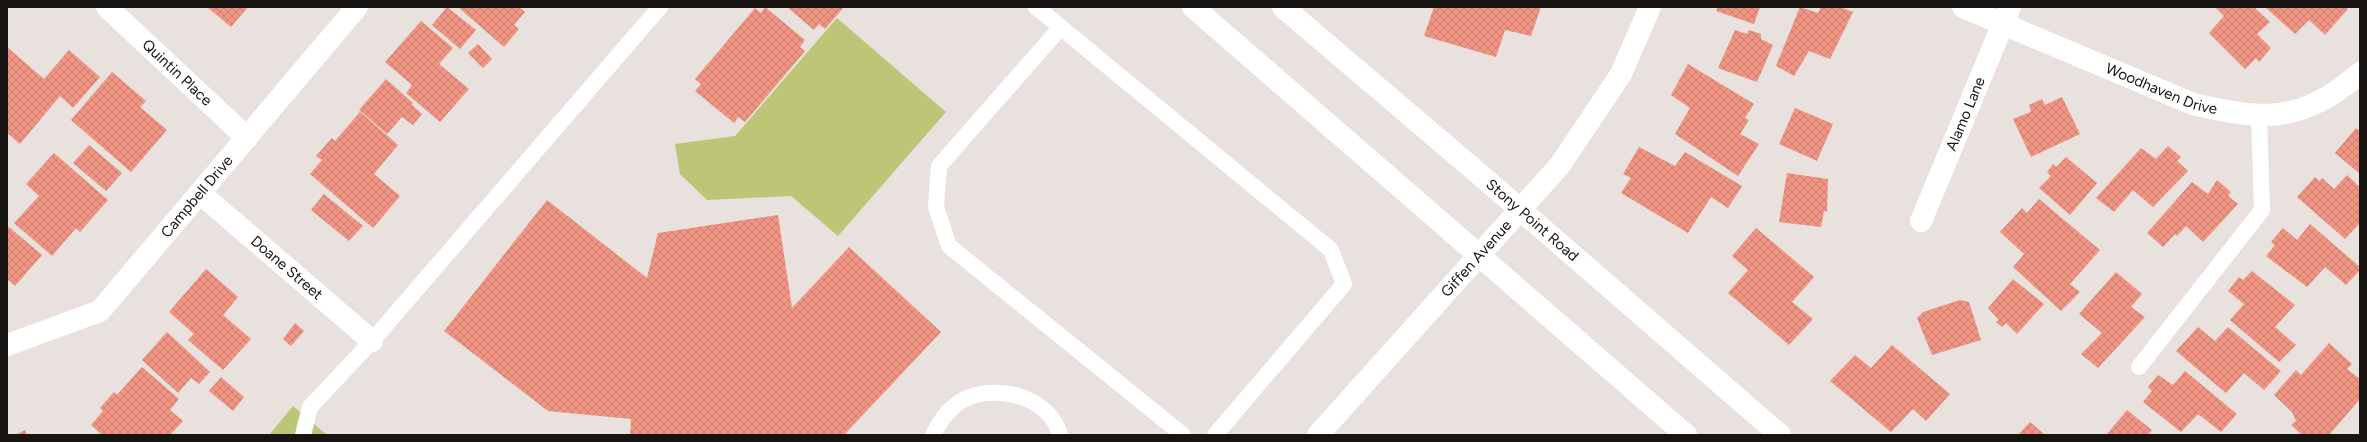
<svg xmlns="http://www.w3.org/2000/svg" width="2367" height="442" viewBox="0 0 2367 442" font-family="Figtree,sans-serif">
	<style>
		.green { fill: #bdc676 }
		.building { fill: url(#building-cross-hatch) }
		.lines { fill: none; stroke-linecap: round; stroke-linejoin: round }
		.lane { stroke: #fff; stroke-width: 16 }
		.street { stroke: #fff; stroke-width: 22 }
		.secondary { stroke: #fff; stroke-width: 22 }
		.labels { text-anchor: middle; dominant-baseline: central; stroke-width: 3; stroke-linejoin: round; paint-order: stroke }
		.street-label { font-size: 15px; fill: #171412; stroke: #f6eeea }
	</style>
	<defs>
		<pattern id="building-cross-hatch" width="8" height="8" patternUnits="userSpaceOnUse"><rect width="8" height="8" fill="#f09483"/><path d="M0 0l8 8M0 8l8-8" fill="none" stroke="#cd7f70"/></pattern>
	</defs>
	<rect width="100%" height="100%" fill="#e9e1dd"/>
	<path class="green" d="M837,18L946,112L838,236L791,196L707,200L680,174L675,144L735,136Z
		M293,406L327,435H269Z"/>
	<path class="building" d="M207,7H248L231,27Z
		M447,7L476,30L460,49L432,25Z
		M458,7H519L525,12L514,25L519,29L504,47Z
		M765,7L805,40L800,47L805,51L745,122L738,117L734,123L695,91L701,84L695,79L755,8L761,13Z
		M787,7H844L825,29L819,24L814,30Z
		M1434,7L1455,8L1541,7L1531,36L1505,30L1496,57L1424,36Z
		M1718,7H1760L1754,24L1716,11Z
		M1800,7L1818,13L1821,7H1840L1853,12L1830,59L1809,51L1794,76L1776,66Z
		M2215,7H2254L2270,22L2257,34L2271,48L2259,62L2256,58L2245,69L2209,33L2224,16Z
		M2265,7H2345L2348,9L2325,35L2309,20L2295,34Z
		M421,21L453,48L439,64L469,89L440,122L406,93L412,85L385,62Z
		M1735,30L1747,34L1749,30L1761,34V39L1773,45L1757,82L1718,68Z
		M478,44L492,59L483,68L468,53Z
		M7,47L44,79L69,50L100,77L73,108L60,96L20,144L7,133Z
		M1688,64L1754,104L1745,118L1749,120L1740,134L1759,144L1738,176L1675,134L1690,108L1671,95Z
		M112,72L146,101L140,107L167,130L131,172L71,120Z
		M386,79L413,103L412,105L422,114L413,125L402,117L387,134L359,110Z
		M2062,97L2080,134L2031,157L2013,119L2031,112L2029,105L2042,99L2045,105Z
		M1795,108L1833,124L1817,161L1779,144Z
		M360,112L398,145L374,174L400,196L373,228L310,174L322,160L316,156L332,138L335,141Z
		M2356,128L2360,131V174L2335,153Z
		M89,145L122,173L106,191L73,163Z
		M2168,146L2181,157L2177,161L2188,171L2153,207L2133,190L2114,212L2096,198L2141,148L2156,159Z
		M1639,147L1675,166L1685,152L1742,186L1728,208L1711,197L1688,233L1621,193L1631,178L1623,174Z
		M54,153L108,200L80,232L76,228L52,256L14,223L39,196L26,184Z
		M2066,157L2097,183L2070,215L2039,188L2051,176L2047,172L2053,164L2056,167Z
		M1787,173L1828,179L1827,212L1824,211L1821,227L1779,222Z
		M2347,175L2360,187V223L2345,239L2297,197L2315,177L2319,181L2322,178L2334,189Z
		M2217,180L2231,192L2228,196L2238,204L2203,242L2186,226L2177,236L2175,234L2163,247L2147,233L2192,182L2208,194Z
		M324,194L363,226L349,241L311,210Z
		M2039,199L2100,250L2070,284L2080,292L2061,311L2013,267L2024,254L2000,232L2022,208L2027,213Z
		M547,200L647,278L658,233L778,215L792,308L849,247L941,332L844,435H630L631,419L548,411L444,331Z
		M2310,224L2360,267V270L2346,285L2325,267L2307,287L2266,256L2275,245L2271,242L2283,228L2297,240Z
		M9,227L42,255L15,286L7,279V229Z
		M1756,228L1814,277L1792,302L1813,319L1789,345L1728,293L1748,270L1732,256Z
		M206,269L238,297L223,315L251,339L223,370L188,340L194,334L169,312Z
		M2252,271L2295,305L2275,327L2296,345L2279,362L2230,320L2244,304L2228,291L2239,277L2243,280Z
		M2116,272L2142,294L2131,307L2145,317L2098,368L2081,354L2102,333L2079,314Z
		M2013,279L2044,304L2017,334L2006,323L2002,327L1996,322L1999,320L1988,308Z
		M1960,300L1969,302L1981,340L1932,355L1917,318L1923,312Z
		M295,323L304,331L291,346L283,339Z
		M2198,327L2215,341L2228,327L2281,371L2264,390L2244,373L2226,393L2176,351Z
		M167,332L210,372L199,384L191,378L178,393L142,360Z
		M2329,343L2352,364L2347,369L2360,379V399L2329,435H2302L2291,425L2296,421L2292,412L2274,395L2296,370L2301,375Z
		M1892,345L1950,394L1926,421L1913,409L1891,432L1830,381L1855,355L1871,368Z
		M142,367L179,399L170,410L183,421L170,435H102L91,425L103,411L100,408L114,392L117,395Z
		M2185,371L2237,414L2221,432L2198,414L2181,432L2143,402L2152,391L2148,387L2158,375L2173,385Z
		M221,377L244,397L233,411L209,391Z
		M2127,410L2152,430L2148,435L2107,434Z
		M2030,422L2045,435H2018Z
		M25,430L27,435H15Z"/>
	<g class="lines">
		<path class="lane" d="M1036,7L1331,250L1344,284L1215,435
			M1061,27L939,166L936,207L949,246L1183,435
			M2139,367L2262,210L2259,115
			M303,435L310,407L372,341L660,7
			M933,435C940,421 950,406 965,399C998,384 1049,396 1060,435"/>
		<g class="street">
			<path id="s1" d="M107,7L247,138"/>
			<path id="s2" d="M1963,7L2193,104C2265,121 2302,123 2360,73"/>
			<path id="s3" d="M201,194L372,341"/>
			<path id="s4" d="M1921,221L2010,7"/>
			<path id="s5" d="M7,345L100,311L357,7"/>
			<path id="s6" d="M1318,435L1560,165L1621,74L1650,7"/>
		</g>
		<g class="secondary">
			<path d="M1193,7L1686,435"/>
			<path id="s7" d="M1283,7L1485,179L1780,435"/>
		</g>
	</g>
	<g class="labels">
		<g class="street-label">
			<text stroke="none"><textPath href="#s1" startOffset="96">Quintin Place</textPath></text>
			<text stroke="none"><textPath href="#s2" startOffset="215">Woodhaven Drive</textPath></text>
			<text stroke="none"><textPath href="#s4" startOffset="116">Alamo Lane</textPath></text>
			<text stroke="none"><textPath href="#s5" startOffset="249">Campbell Drive</textPath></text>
			<text stroke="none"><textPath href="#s7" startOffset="328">Stony Point Road</textPath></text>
			<text stroke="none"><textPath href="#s6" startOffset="237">Giffen Avenue</textPath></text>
			<text stroke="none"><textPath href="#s3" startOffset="113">Doane Street</textPath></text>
		</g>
	</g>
	<rect width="2367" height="442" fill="none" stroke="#171412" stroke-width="16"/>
</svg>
